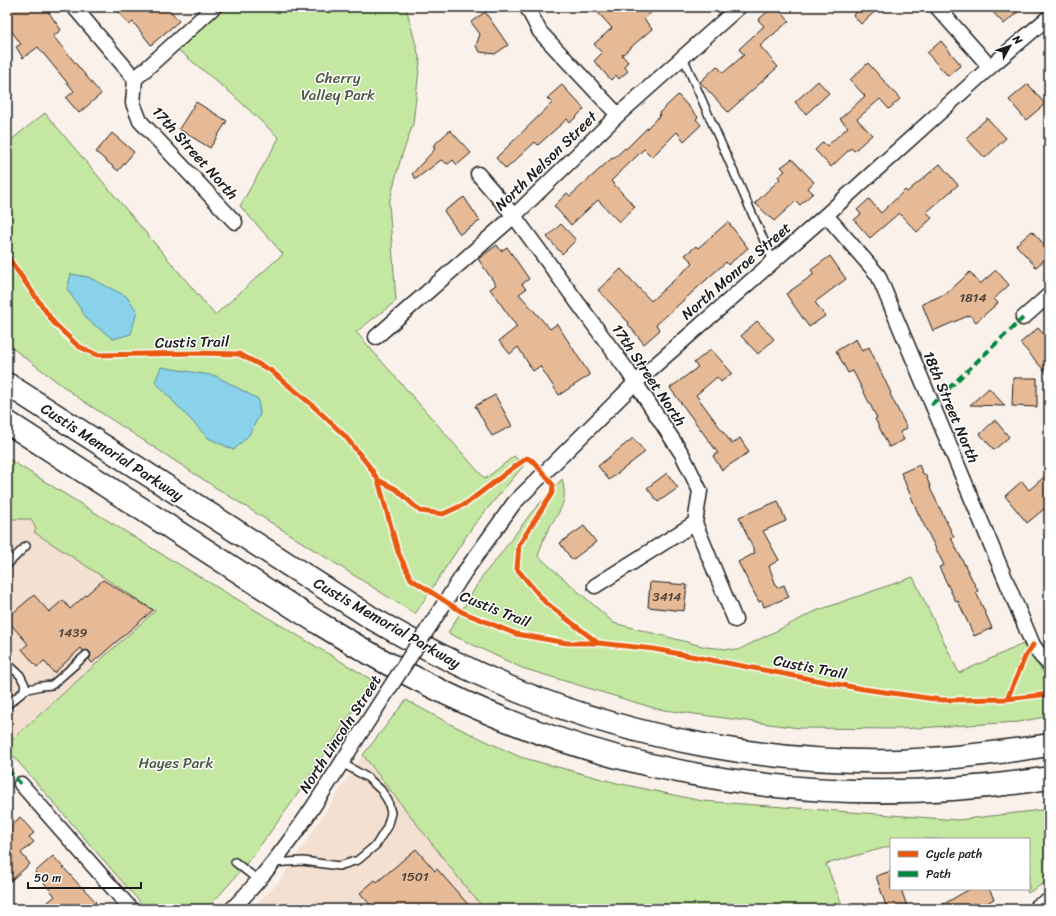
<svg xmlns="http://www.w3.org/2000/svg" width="1056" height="916" viewBox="0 0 1056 916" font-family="Sriracha,sans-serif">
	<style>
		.built { fill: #f4e0d1 }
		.green { fill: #c4e8a2; stroke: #70825f }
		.water { fill: #89d2ea; stroke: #5d8998 }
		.building { fill: #e6ba96; stroke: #1c1c1c }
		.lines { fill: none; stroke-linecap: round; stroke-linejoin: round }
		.service-casing { stroke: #1c1c1c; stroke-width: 10 }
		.minor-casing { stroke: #1c1c1c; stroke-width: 17 }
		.secondary-casing { stroke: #1c1c1c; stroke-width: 23 }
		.motorway-casing { stroke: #1c1c1c; stroke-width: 25 }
		.service { stroke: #fff; stroke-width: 7 }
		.minor { stroke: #fff; stroke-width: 14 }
		.secondary { stroke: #fff; stroke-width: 20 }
		.motorway { stroke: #fff; stroke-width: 22 }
		.minor-bridge-casing { stroke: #1c1c1c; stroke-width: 17; stroke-linecap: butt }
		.minor-bridge { stroke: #fff; stroke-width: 14 }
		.quiet { stroke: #00873e; stroke-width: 4; stroke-dasharray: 8 4; stroke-linecap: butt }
		.cycleway-casing { stroke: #fff; stroke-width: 8 }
		.cycleway { stroke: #e8590c; stroke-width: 5 }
		.labels { text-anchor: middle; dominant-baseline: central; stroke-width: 3; stroke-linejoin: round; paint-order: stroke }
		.number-label { font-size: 13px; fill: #4e443a }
		.park-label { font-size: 15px; fill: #4e5944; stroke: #fff }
		.street-label { font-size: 15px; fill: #1c1c1c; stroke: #fff }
	</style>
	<rect width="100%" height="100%" fill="#faf1ea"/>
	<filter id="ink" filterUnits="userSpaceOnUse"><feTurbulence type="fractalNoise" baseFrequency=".025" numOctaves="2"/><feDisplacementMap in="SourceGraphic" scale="8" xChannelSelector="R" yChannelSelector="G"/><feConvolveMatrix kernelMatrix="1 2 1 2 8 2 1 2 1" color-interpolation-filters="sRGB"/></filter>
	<g filter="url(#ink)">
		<path class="built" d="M7,517L10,519H31L36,529L34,532L155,611L7,743Z
			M363,755L468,890L485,909H251L279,882Z"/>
		<path class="green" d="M220,7H406L420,61L413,124L400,161L389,203L396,301L356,332L485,479L514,456L524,465L473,526L415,614L218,489L80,399L7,344V143L45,113L215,315L283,254L240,206L279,138L233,95L176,48Z
			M7,458L155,550L372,680C346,723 318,764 290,805C263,842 239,876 206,909H146L7,749V744L155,611L34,532L36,529L31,519H10L7,517Z
			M562,479C569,505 558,511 547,532C543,539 541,548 538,556L614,623L706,647L738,650L816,611L913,577L959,673L1023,644L1043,672L1049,679V716L1019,722L900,729L799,728L657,709L522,668L448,633L483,575L496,560L531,513Z
			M406,700L450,724L520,757L617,783L702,801L958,820L1049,809V880L1028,893L1026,889H1029V839H891V846L826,864L843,907L839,909H485L468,890L363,755Z"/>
		<path class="water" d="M71,274L88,277L126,296L137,311L131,334L113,339L88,320L67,289Z
			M161,367L216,376L258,399L260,414L249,435L234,450L208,438L155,382Z"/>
		<path class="building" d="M7,7H45L61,30L53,36L101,94L79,113L66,98L74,91L38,47L23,58L16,47L21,44L7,25Z
			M114,7H167L179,21L151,45L133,22L129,25Z
			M593,7H657L644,19L652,29L622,55L628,62L624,66L628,71L619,79L616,75L611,80L594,61L602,53L594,44L612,28Z
			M773,7H777L789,21L760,46L778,67L728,112L700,82L717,66L723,73L744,55L739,49L764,26L758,20Z
			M862,7H880L861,24L853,15Z
			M988,7H1023L1004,24Z
			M485,12L508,45L495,54L480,52L476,46L480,34L471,22Z
			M941,41L961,65L948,76L927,53Z
			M868,63L900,99L889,109L880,99L857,119L872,135L854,151L851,148L831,167L815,150L823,142L827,146L848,127L840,119L865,96L850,80Z
			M818,81L829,93L806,114L795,102Z
			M1028,84L1045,104L1026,120L1009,100Z
			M562,85L584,109L570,123L567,119L538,145L535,142L506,169L496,158L552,103L547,98Z
			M678,95L698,117L696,119L701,125L684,141L677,132L652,157L644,149L611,181L635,207L619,222L598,200L571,225L554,206L567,193L570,196L612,158L613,159L625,148L626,149L660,115L659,113Z
			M196,102L227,121L210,148L179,129Z
			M987,118L1006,138L985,158L966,138Z
			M450,130L471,153L457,165L453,160L448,164L441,160L416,179L412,174L435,149L433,146Z
			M112,133L134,152L118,171L96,152Z
			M792,159L814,182L808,188L813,193L800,205L796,201L774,221L755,203L780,179L778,177L785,171L781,167Z
			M940,164L958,185L927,212L932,218L917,232L899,213L870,238L854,220L861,214L857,210L869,199L881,213L905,190L907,192Z
			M464,197L480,221L460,234L444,211Z
			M728,222L748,248L728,265L726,262L656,325L660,330L644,344L628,324L629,323L598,290L621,269L651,301L693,263L685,255L696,246L698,248Z
			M561,224L576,240L562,254L547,237Z
			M1032,231L1049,250V256L1036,267L1016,245Z
			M497,245L501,251L507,247L529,279L522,284L526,289L519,294L550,329L557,324L590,375L559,395L540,366L533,371L518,347L510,354L499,341L517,327L490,289L496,285L478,259Z
			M830,256L846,279L815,302L825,316L809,327L786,294L814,274L811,270Z
			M996,270L1009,285L994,299L998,303L976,322L970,315L933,331L922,304L947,293L970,272L980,284Z
			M757,321L774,339L758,354L741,336Z
			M1038,328L1049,340V376L1020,343Z
			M856,339L862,351L869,347L891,393L890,394L907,428L900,432L904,440L889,447L875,419L877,418L853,371L848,373L836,351Z
			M711,349L732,373L721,382L717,377L696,395L732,444L740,438L749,452L722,470L713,456L718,453L670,388L698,367L694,363Z
			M1013,378H1037V407L1012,406Z
			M989,388L1005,406L970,405Z
			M495,395L512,426L492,436L475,406Z
			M995,420L1009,437L994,450L980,434Z
			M633,438L645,452L609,480L598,466Z
			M919,465L923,474H925L931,488H930L954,537L951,538L978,591L976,592L992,628L974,636L958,601L956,602L939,567L944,565L918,513L901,473Z
			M667,473L678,488L658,502L647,488Z
			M1049,473V505L1027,523L1005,496L1022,481L1029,490Z
			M778,501L786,521L763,531L779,560L769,566L777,588L784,585L789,597L764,607L762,601L759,602L738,562L755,553L739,517Z
			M584,526L596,542L572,560L560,543Z
			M103,580L153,610L92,663L89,659L91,656L90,652L87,650L83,651L81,648L54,673L44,661L37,667L22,649L28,644L7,620V618L34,595L49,612L63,600L70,609Z
			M650,582L687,585L684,611L648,607Z
			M20,817L34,833L29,837L34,842L21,853L30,864L7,884V830Z
			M416,849L435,871L437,869L472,909H374L360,893L375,880L377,882Z
			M53,856L81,887H82L96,902L88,909H40L55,896L35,872Z
			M891,871V889H901L908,909H887L876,876Z
			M970,889H989L994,899L977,909H935Z"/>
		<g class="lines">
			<defs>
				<path id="service" d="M683,57L773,261
					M7,565L26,546
					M7,663L20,675L25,685L23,692L7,705
					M24,690L41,686L52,685L86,655
					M235,862L258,880
					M272,863L303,861L339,866L358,860L376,845L387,827L391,813L388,801L381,790L368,778L342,763"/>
				<path id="minor" d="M74,7L135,79L133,103L140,121L235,222
					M527,7L540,32L618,115
					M937,7L990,67
					M135,79L214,7
					M478,174L514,216L627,370L682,454L700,491L695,523L735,620
					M826,215L878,275L1033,645L1041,656L1049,664
					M1023,318L1049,295
					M376,337L514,216L618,115L739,7
					M466,570L514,503L636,382L826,215L990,67L1049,17
					M595,586L695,523
					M21,784L131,909
					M232,909C285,856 323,792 363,729"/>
				<path id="secondary" d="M1039,909L1049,904"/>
				<path id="motorway" d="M7,384L373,619C420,646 468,670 518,691C636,739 771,764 898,761C949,759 999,753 1049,745
					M7,422C80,469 154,517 227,564C291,606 355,648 423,682C615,781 836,812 1049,778"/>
			</defs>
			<use href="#service" class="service-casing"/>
			<use href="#minor" class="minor-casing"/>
			<use href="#secondary" class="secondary-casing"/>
			<use href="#motorway" class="motorway-casing"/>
			<use href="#service" class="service"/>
			<use href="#minor" class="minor"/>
			<use href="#secondary" class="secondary"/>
			<use href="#motorway" class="motorway"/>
			<defs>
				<path id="minor-bridge" d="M363,729L466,570"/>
			</defs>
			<use href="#minor-bridge" class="minor-bridge-casing"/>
			<use href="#minor-bridge" class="minor-bridge"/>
			<path class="quiet" d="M931,405L1023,318
				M7,769L21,784"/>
			<defs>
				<path id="cycleway" d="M7,256L54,323L78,346L97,355L198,353L239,354L270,370L311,404L345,436L369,466L378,480L398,552L411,579L462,612L516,634L567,643H598L654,649L863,689L942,700L1007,699L1049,694
					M378,480L396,489L420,511L443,514L467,503L510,470L527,458L533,461L553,485L552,493L519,545L517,569L545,602L598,643
					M1007,699L1026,655L1033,645"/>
			</defs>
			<use href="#cycleway" class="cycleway-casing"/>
			<use href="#cycleway" class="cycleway"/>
		</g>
	</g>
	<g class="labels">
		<g class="number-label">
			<text x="973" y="297">1814</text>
			<text x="667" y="596">3414</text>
			<text x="73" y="632">1439</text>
			<text x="415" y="876">1501</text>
		</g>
		<g class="park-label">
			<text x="338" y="78">Cherry<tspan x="338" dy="17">Valley Park</tspan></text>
			<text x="176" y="763">Hayes Park</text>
		</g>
		<g class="street-label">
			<text transform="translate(195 153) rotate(48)">17th Street North</text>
			<text transform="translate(546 161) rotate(-44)">North Nelson Street</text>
			<text transform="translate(736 271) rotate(-41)">North Monroe Street</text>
			<text transform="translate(192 342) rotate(-1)">Custis Trail</text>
			<text transform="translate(649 375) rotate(56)">17th Street North</text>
			<text transform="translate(951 407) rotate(67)">18th Street North</text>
			<text transform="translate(112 452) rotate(33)">Custis Memorial Parkway</text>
			<text transform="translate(495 609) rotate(22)">Custis Trail</text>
			<text transform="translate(387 623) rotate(30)">Custis Memorial Parkway</text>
			<text transform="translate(810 667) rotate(11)">Custis Trail</text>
			<text transform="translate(340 734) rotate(-57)">North Lincoln Street</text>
		</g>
	</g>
	<rect width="1056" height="916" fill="none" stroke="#fff" stroke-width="24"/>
	<rect x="12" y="12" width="1032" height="892" fill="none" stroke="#1c1c1c" stroke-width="1.5" filter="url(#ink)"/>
	<rect x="890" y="838" width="140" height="52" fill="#ffffff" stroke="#a4a4a4"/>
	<rect x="898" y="851" width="20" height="6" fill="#e8590c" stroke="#a4a4a4"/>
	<text x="926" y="858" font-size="12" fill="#1c1c1c">Cycle path</text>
	<rect x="898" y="871" width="20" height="6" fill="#00873e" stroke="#a4a4a4"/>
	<text x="926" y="878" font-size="12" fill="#1c1c1c">Path</text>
	<g transform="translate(1010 46) rotate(50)" stroke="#ffffff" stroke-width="3" paint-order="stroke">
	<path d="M0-3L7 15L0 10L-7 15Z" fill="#1c1c1c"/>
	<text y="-6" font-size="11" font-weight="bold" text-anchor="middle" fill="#1c1c1c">N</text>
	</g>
	<path d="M28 882v6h113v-6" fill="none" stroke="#1c1c1c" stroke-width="2"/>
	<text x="34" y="882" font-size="12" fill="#1c1c1c" stroke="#ffffff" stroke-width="3" paint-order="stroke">50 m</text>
</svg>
